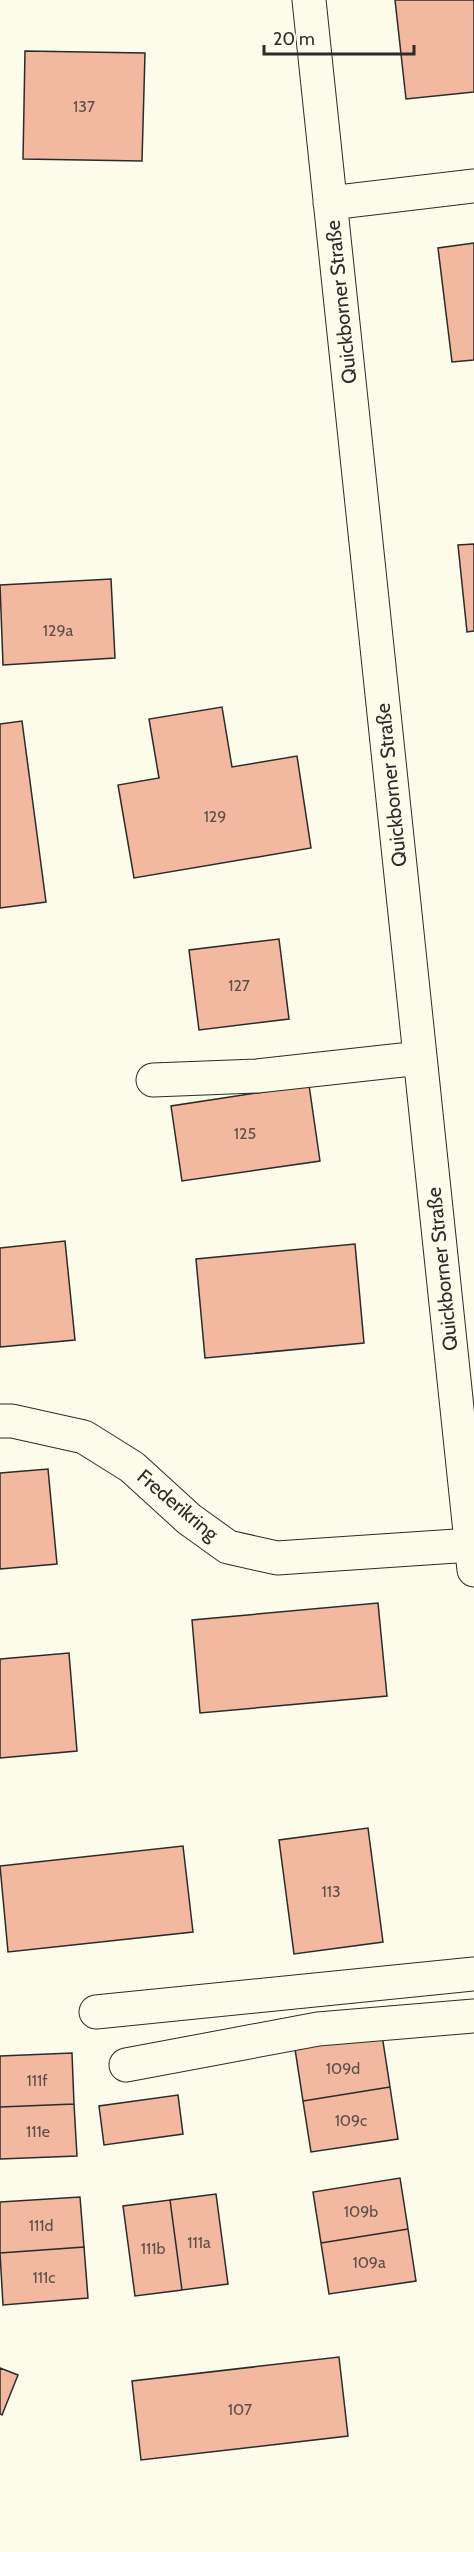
<svg xmlns="http://www.w3.org/2000/svg" width="474" height="2552" viewBox="0 0 474 2552" font-family="Cabin,sans-serif">
	<style>
		.building { fill: #f2b8a0; stroke: #2b2b2b; stroke-width: 1.5 }
		.lines { fill: none; stroke-linecap: round; stroke-linejoin: round }
		.minor-casing { stroke: #2b2b2b; stroke-width: 35 }
		.minor { stroke: #fdfbea; stroke-width: 33 }
		.labels { text-anchor: middle; dominant-baseline: central; stroke-width: 4.5; stroke-linejoin: round; paint-order: stroke }
		.number-label { font-size: 16px; fill: #5d4e48 }
		.street-label { font-size: 20px; fill: #2b2b2b; stroke: #fdfbea }
	</style>
	<rect width="100%" height="100%" fill="#fdfbea"/>
	<path class="building" d="M395,0H474V92L406,99Z
		M25,51L145,53L142,161L23,159Z
		M474,243V360L452,362L438,248Z
		M474,544V631L467,632L458,545Z
		M111,579L115,658L3,665L0,585Z
		M222,707L232,767L297,756L311,848L134,878L118,785L159,778L149,719Z
		M22,721L46,902L0,908V724Z
		M279,939L289,1019L199,1030L189,950Z
		M309,1085L320,1161L182,1181L171,1106Z
		M65,1241L75,1340L0,1347V1248Z
		M355,1244L364,1343L205,1358L196,1259Z
		M48,1469L57,1564L0,1569V1473Z
		M378,1603L387,1696L200,1713L192,1620Z
		M69,1653L77,1751L0,1758V1659Z
		M368,1828L383,1942L294,1954L279,1840Z
		M183,1846L193,1932L8,1952L0,1866Z
		M382,2035L390,2087L303,2101L295,2049Z
		M72,2053L74,2104L0,2107V2056Z
		M390,2087L398,2139L311,2152L303,2101Z
		M178,2095L183,2134L104,2145L99,2106Z
		M74,2104L77,2156L0,2159V2107Z
		M400,2178L408,2229L321,2243L313,2192Z
		M216,2194L228,2284L182,2290L170,2200Z
		M80,2197L84,2247L0,2253V2202Z
		M170,2200L182,2290L135,2296L123,2206Z
		M408,2229L416,2281L329,2294L321,2243Z
		M84,2247L88,2298L3,2305L0,2253Z
		M339,2357L348,2436L141,2460L132,2381Z
		M0,2368L18,2375L2,2415L0,2414Z"/>
	<g class="lines">
		<defs>
			<path id="minor" d="M309,0L474,1570
				M330,203L474,186
				M153,1080L257,1076L420,1058
				M0,1421H12L84,1437L132,1467L189,1519L228,1547L277,1558L471,1545
				M96,2012L474,1974
				M126,2065L318,2029L474,2016"/>
		</defs>
		<use href="#minor" class="minor-casing"/>
		<use href="#minor" class="minor"/>
	</g>
	<g class="labels">
		<g class="number-label">
			<text x="84" y="106">137</text>
			<text x="58" y="630">129a</text>
			<text x="215" y="816">129</text>
			<text x="239" y="985">127</text>
			<text x="245" y="1133">125</text>
			<text x="331" y="1891">113</text>
			<text x="343" y="2068">109d</text>
			<text x="37" y="2080">111f</text>
			<text x="351" y="2120">109c</text>
			<text x="38" y="2131">111e</text>
			<text x="361" y="2211">109b</text>
			<text x="41" y="2225">111d</text>
			<text x="199" y="2242">111a</text>
			<text x="153" y="2248">111b</text>
			<text x="369" y="2262">109a</text>
			<text x="44" y="2277">111c</text>
			<text x="240" y="2409">107</text>
		</g>
		<g class="street-label">
			<text transform="translate(341 302) rotate(-96)">Quickborner Straße</text>
			<text transform="translate(391 785) rotate(-96)">Quickborner Straße</text>
			<text transform="translate(442 1269) rotate(-96)">Quickborner Straße</text>
			<text transform="translate(178 1505) rotate(40)">Frederikring</text>
		</g>
	</g>
	<path d="M264 45v9h150v-9" fill="none" stroke="#2b2b2b" stroke-width="3"/>
	<text x="273" y="45" font-size="18" fill="#2b2b2b" stroke="#fdfbea" stroke-width="4.5" paint-order="stroke">20 m</text>
</svg>
